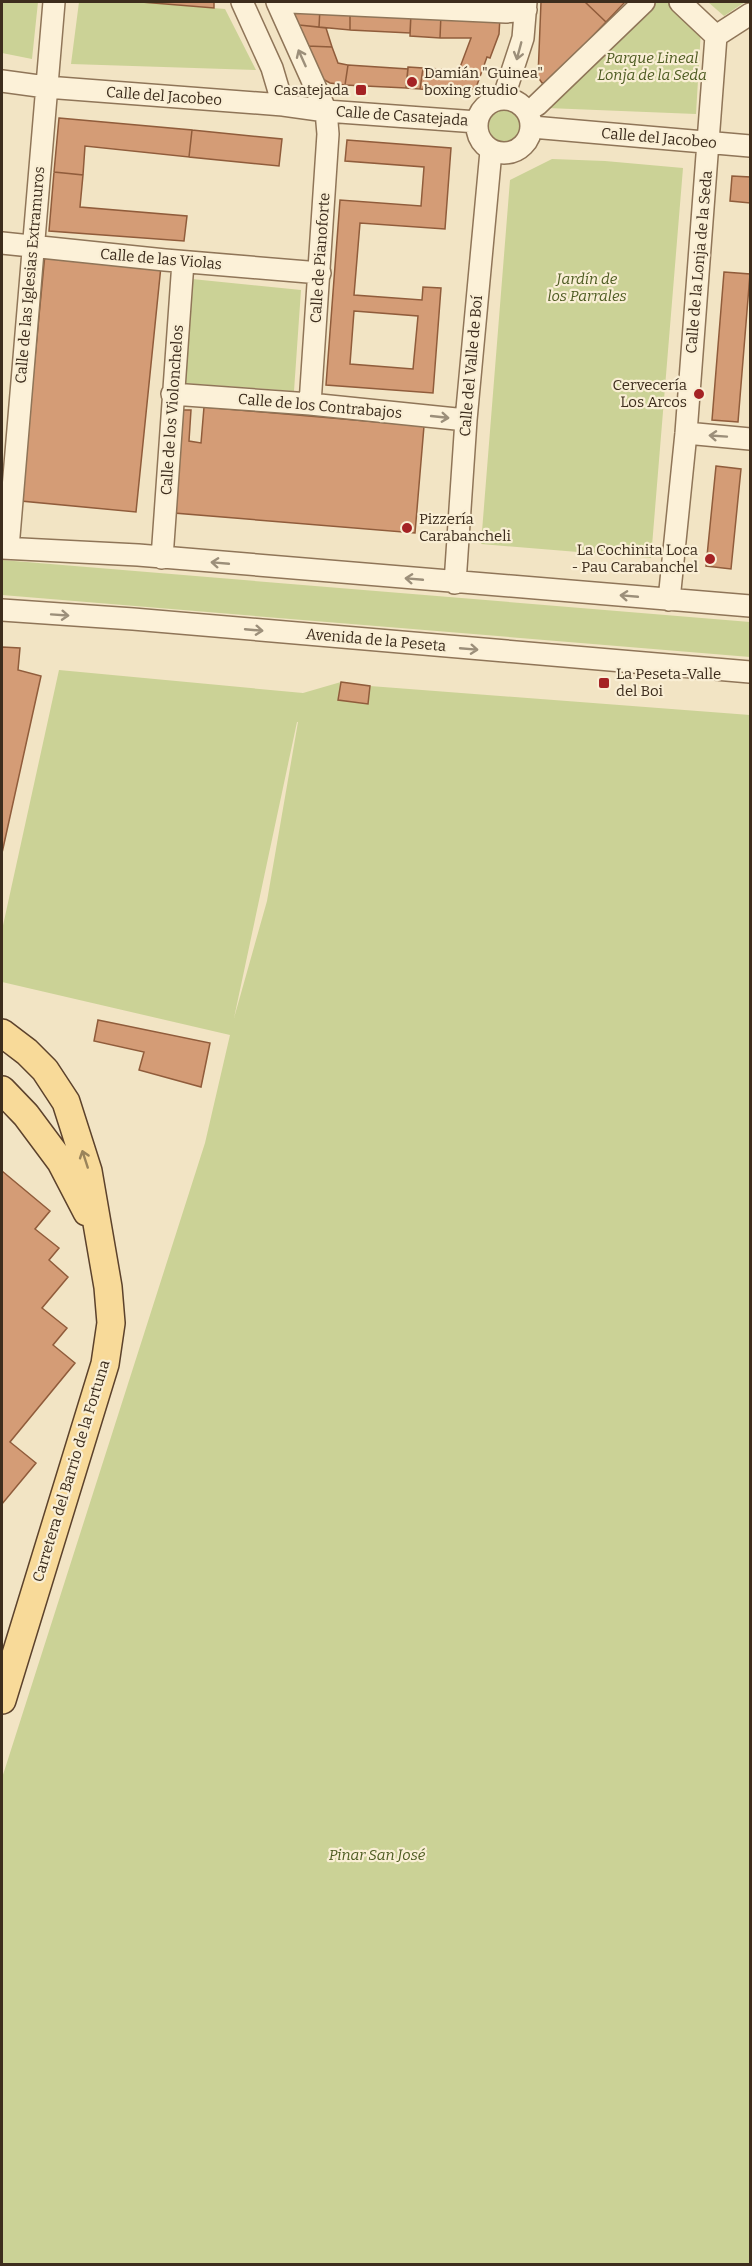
<svg xmlns="http://www.w3.org/2000/svg" width="752" height="2266" viewBox="0 0 752 2266" font-family="Bitter,serif">
	<style>
		.green { fill: #cbd296; fill-rule: evenodd }
		.building { fill: #d49c76; stroke: #905c3b; stroke-width: 1.5; fill-rule: evenodd }
		.lines { fill: none; stroke-linecap: round; stroke-linejoin: round }
		.minor-casing { stroke: #8f7558; stroke-width: 24 }
		.major-casing { stroke: #5c422c; stroke-width: 30 }
		.minor { stroke: #fcf1d8; stroke-width: 21 }
		.major { stroke: #f8da99; stroke-width: 27 }
		.oneway { stroke: #9c8f7a }
		.oneway2 { stroke: #9a845b }
		.poi-dot { fill: #a42224; stroke: #f9eed4; stroke-width: 2 }
		.labels { text-anchor: middle; dominant-baseline: central; stroke-width: 4.5; stroke-linejoin: round; paint-order: stroke }
		.park-label { font-size: 15px; font-style: italic; fill: #4e5c22; stroke: #f9eed4 }
		.poi-label { font-size: 15px; fill: #3d2d1d; stroke: #f9eed4; text-anchor: start }
		.street-label { font-size: 15px; fill: #3d2d1d; stroke: #f9eed4 }
	</style>
	<rect width="100%" height="100%" fill="#f2e4c4"/>
	<path class="green" d="M2,2H38L32,59L2,53Z
		M79,2H141L225,9L256,70L71,64Z
		M653,2H670L701,29L696,114L547,108Z
		M708,2H745L724,16Z
		M489 126a16 16 0 1 1 32 0a16 16 0 1 1-32 0Z
		M552,159L605,161L683,168L651,558L481,544L510,180Z
		M192,279L301,290L294,391L183,383Z
		M2,560L750,622V657L2,595Z
		M59,670L303,693L341,682L370,686L750,715V2264H2V1778L205,1143L230,1035L2,982V930ZM298,722L267,901L234,1018L297,722Z"/>
	<path class="building" d="M141,2H214V8Z
		M541,2H585L606,22L549,82L542,83L538,77Z
		M585,2H625L606,22Z
		M300,6L320,8L319,27L299,25L293,13Z
		M320,8L350,9V30L319,27Z
		M350,9L411,13L410,33L350,30Z
		M411,13L441,14L440,38L410,36Z
		M441,14L500,17L499,34L490,58L487,57L477,85L468,92L420,89L423,68L459,70L471,38H440Z
		M299,25L326,28L332,47L307,46Z
		M307,46L332,47L338,63L348,65L345,85L330,83L319,77Z
		M348,65L408,69L406,88L345,85Z
		M408,67L423,68L420,89L406,88Z
		M59,118L192,130L189,157L85,146L83,175L54,172Z
		M192,130L282,139L279,166L189,157Z
		M347,140L451,148L445,229L360,223L354,295L422,300L423,287L441,288L433,393L326,385L340,200L421,206L424,167L345,161ZM354,311L418,316L413,369L350,364Z
		M54,172L83,175L80,207L187,216L184,241L49,231Z
		M732,176L750,177V203L730,201Z
		M45,254L161,266L136,512L21,501Z
		M724,272L750,274L738,422L712,420Z
		M204,407L424,426L415,533L174,513L183,410H191L189,441L201,443Z
		M716,466L741,469L731,569L706,566Z
		M2,647L20,648L18,670L41,676L2,853Z
		M341,682L370,686L368,704L338,700Z
		M98,1020L210,1043L201,1087L139,1070L144,1052L94,1041Z
		M2,1171L50,1211L35,1229L59,1248L49,1260L68,1277L42,1308L67,1328L53,1345L75,1363L10,1442L36,1463L2,1504Z"/>
	<g class="lines">
		<defs>
			<path id="minor" d="M242,2L272,68L283,105
				M277,2L326,111L328,134L310,404
				M290,2L506,12L526,10
				M680,2L716,36
				M716,36L750,14
				M2,81L46,87L283,105L326,111L477,122
				M477 126a27 27 0 1 1 54 0a27 27 0 1 1-54 0Z
				M503,99L523,38L526,2
				M537,105L644,2
				M532,127L750,146
				M2,243L165,260L320,273
				M172,394L310,404L466,420
				M686,433L750,439
				M2,548L138,555L750,606
				M8,548L54,2
				M162,558L183,262
				M455,583L466,420L491,151
				M669,600L686,433L716,36
				M2,610L133,619L750,672"/>
			<path id="major" d="M2,1033L27,1052L45,1070L66,1102L88,1171L108,1287L111,1323L105,1364L2,1700
				M2,1090L26,1115L61,1162L87,1212"/>
		</defs>
		<use href="#minor" class="minor-casing"/>
		<use href="#major" class="major-casing"/>
		<use href="#minor" class="minor"/>
		<use href="#major" class="major"/>
	</g>
	<defs><path id="oneway-shaft" d="M-6 0H5M1.5-3L5.5 0L1.5 3" fill="none" stroke-width="1.6" stroke-linecap="round" stroke-linejoin="round" transform="scale(1.5)"/></defs>
	<g class="oneway">
		<use href="#oneway-shaft" transform="translate(519 51) rotate(105)"/>
		<use href="#oneway-shaft" transform="translate(302 58) rotate(-114)"/>
		<use href="#oneway-shaft" transform="translate(440 417) rotate(6)"/>
		<use href="#oneway-shaft" transform="translate(718 436) rotate(-176)"/>
		<use href="#oneway-shaft" transform="translate(220 563) rotate(-175)"/>
		<use href="#oneway-shaft" transform="translate(414 579) rotate(-175)"/>
		<use href="#oneway-shaft" transform="translate(629 596) rotate(-175)"/>
		<use href="#oneway-shaft" transform="translate(60 615) rotate(4)"/>
		<use href="#oneway-shaft" transform="translate(254 630) rotate(5)"/>
		<use href="#oneway-shaft" transform="translate(469 649) rotate(5)"/>
	</g>
	<use class="oneway2" href="#oneway-shaft" transform="translate(85 1159) rotate(-108)"/>
	<g class="poi-dot">
		<circle cx="412" cy="82" r="6"/>
		<rect x="355" y="84" width="12" height="12" rx="3"/>
		<circle cx="699" cy="394" r="6"/>
		<circle cx="407" cy="528" r="6"/>
		<circle cx="710" cy="559" r="6"/>
		<rect x="598" y="677" width="12" height="12" rx="3"/>
	</g>
	<g class="labels">
		<g class="park-label">
			<text x="652" y="58">Parque Lineal<tspan x="652" dy="17">Lonja de la Seda</tspan></text>
			<text x="587" y="279">Jardín de<tspan x="587" dy="17">los Parrales</tspan></text>
			<text x="377" y="1855">Pinar San José</text>
		</g>
		<g class="poi-label">
			<text x="424" y="73">Damián "Guinea"<tspan x="424" dy="17">boxing studio</tspan></text>
			<text x="349" y="90" text-anchor="end">Casatejada</text>
			<text x="687" y="385" text-anchor="end">Cervecería<tspan x="687" dy="17">Los Arcos</tspan></text>
			<text x="419" y="519">Pizzería<tspan x="419" dy="17">Carabancheli</tspan></text>
			<text x="698" y="550" text-anchor="end">La Cochinita Loca<tspan x="698" dy="17">- Pau Carabanchel</tspan></text>
			<text x="616" y="674">La Peseta-Valle<tspan x="616" dy="17">del Boi</tspan></text>
		</g>
		<g class="street-label">
			<text transform="translate(164 96) rotate(4)">Calle del Jacobeo</text>
			<text transform="translate(402 116) rotate(4)">Calle de Casatejada</text>
			<text transform="translate(659 138) rotate(5)">Calle del Jacobeo</text>
			<text transform="translate(320 258) rotate(-86)">Calle de Pianoforte</text>
			<text transform="translate(161 259) rotate(5)">Calle de las Violas</text>
			<text transform="translate(699 262) rotate(-85)">Calle de la Lonja de la Seda</text>
			<text transform="translate(30 275) rotate(-85)">Calle de las Iglesias Extramuros</text>
			<text transform="translate(471 366) rotate(-85)">Calle del Valle de Boí</text>
			<text transform="translate(320 406) rotate(5)">Calle de los Contrabajos</text>
			<text transform="translate(172 410) rotate(-86)">Calle de los Violonchelos</text>
			<text transform="translate(376 640) rotate(5)">Avenida de la Peseta</text>
			<text transform="translate(71 1471) rotate(-73)">Carretera del Barrio de la Fortuna</text>
		</g>
	</g>
	<rect width="752" height="2266" fill="none" stroke="#3d2d1d" stroke-width="6"/>
</svg>
